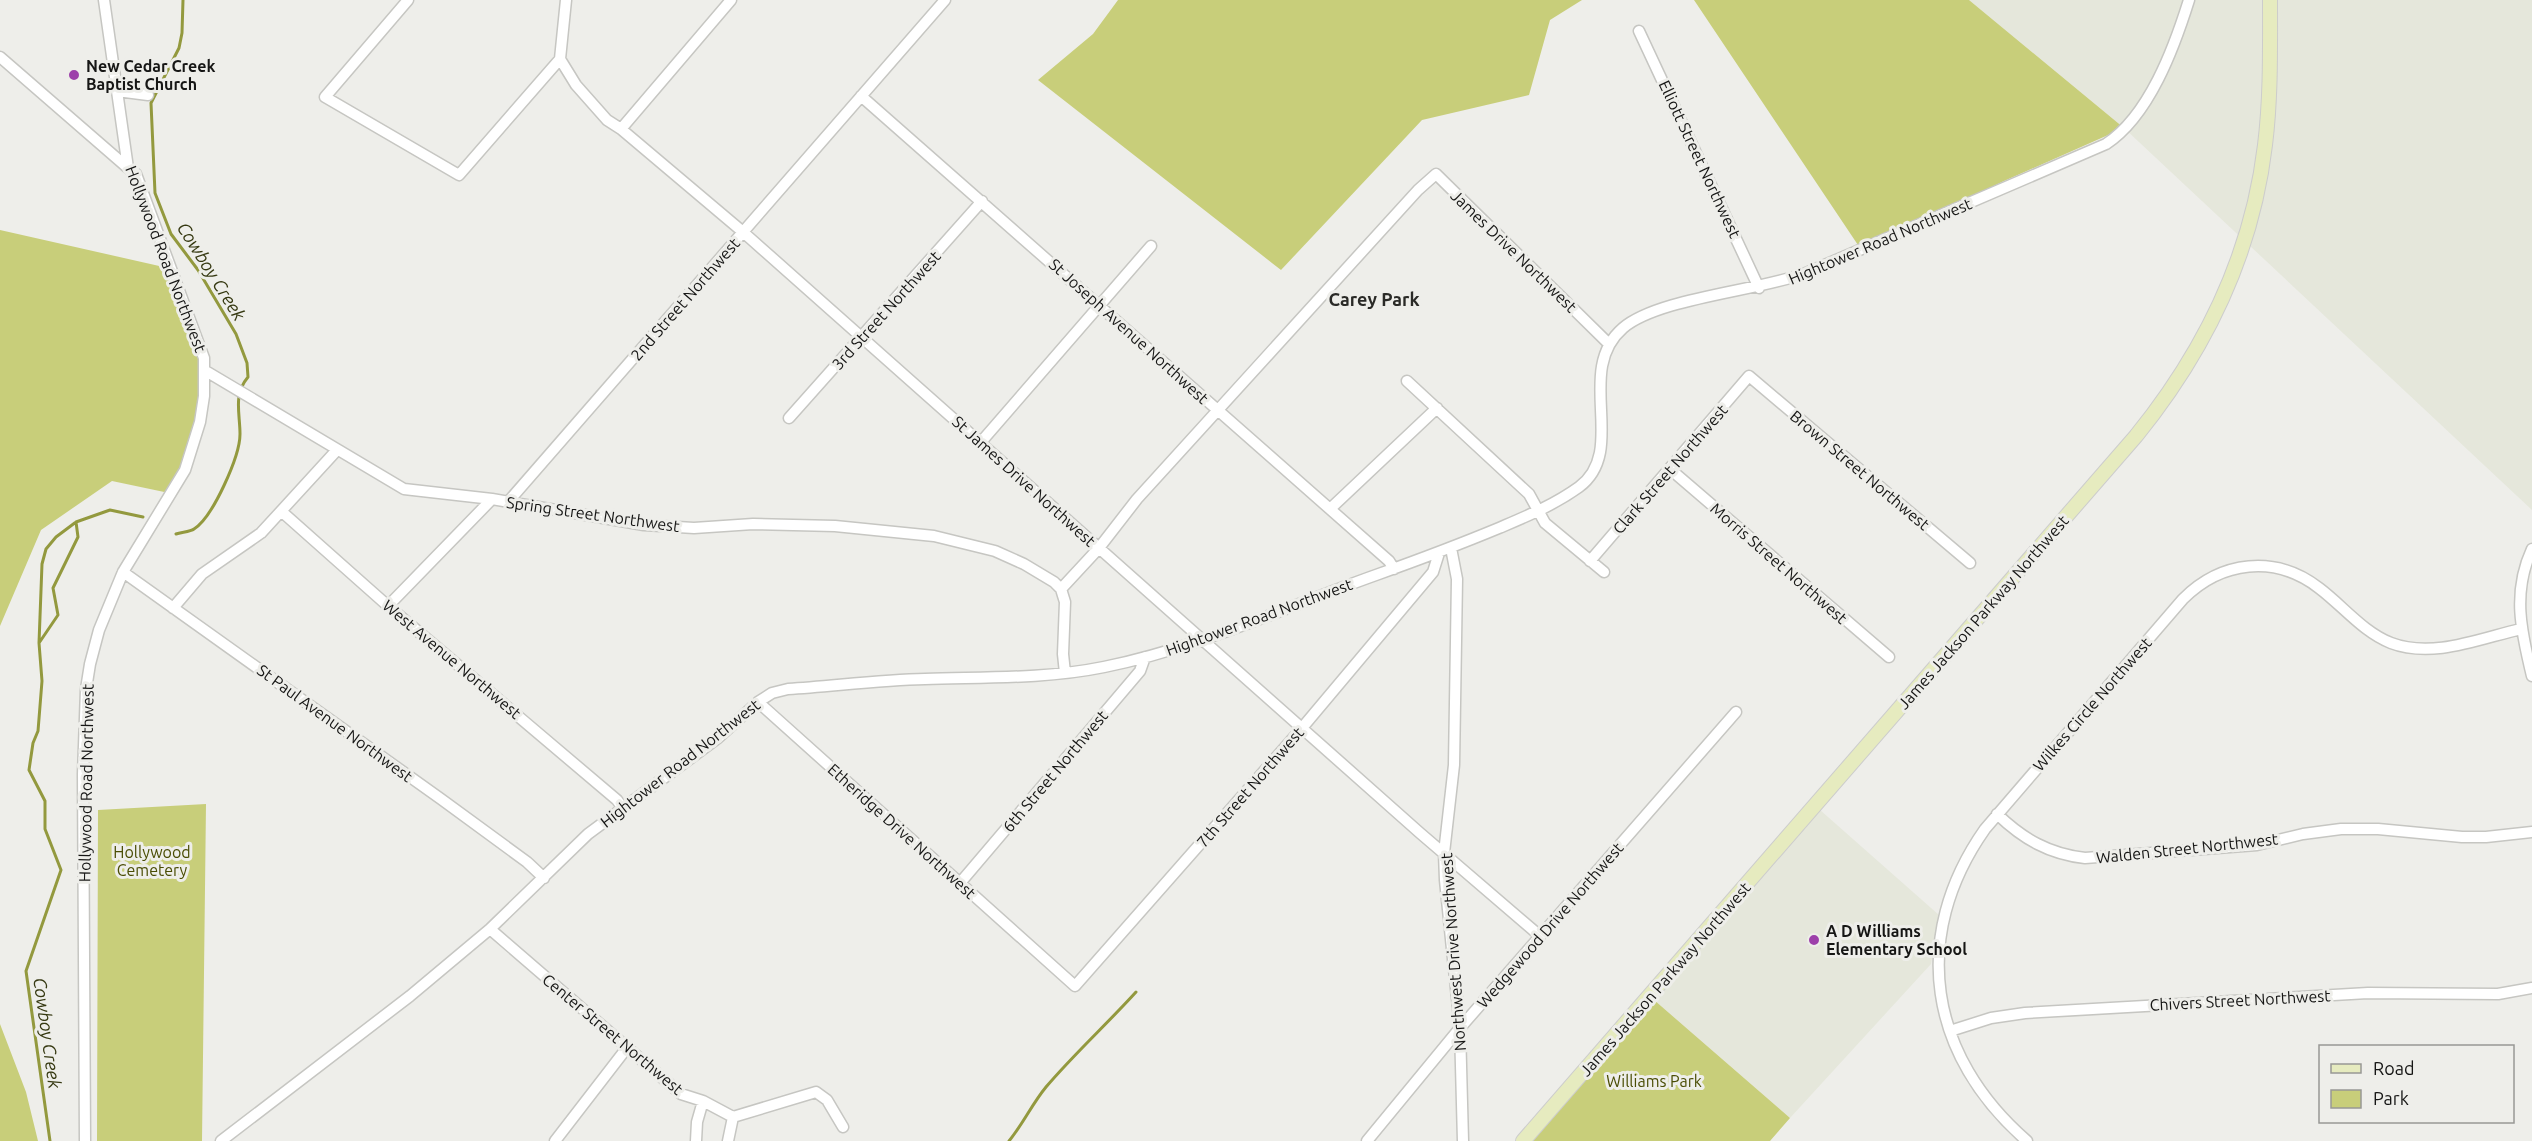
<svg xmlns="http://www.w3.org/2000/svg" width="2532" height="1141" viewBox="0 0 2532 1141" font-family="Ubuntu,sans-serif">
	<style>
		.built { fill: #e5e7db }
		.green { fill: #c8ce7a }
		.lines { fill: none; stroke-linecap: round; stroke-linejoin: round }
		.stream { stroke: #93993e; stroke-width: 3 }
		.minor-casing { stroke: #c6c6c2; stroke-width: 13 }
		.major-casing { stroke: #ccc; stroke-width: 16 }
		.minor { stroke: #fff; stroke-width: 10 }
		.major { stroke: #e6ebbf; stroke-width: 14 }
		.poi-dot { fill: #9d40aa; stroke: #eeeeea; stroke-width: 2 }
		.labels { text-anchor: middle; dominant-baseline: central; stroke-width: 6; stroke-linejoin: round; paint-order: stroke }
		.poi-label { font-size: 16px; font-weight: bold; fill: #161615; stroke: #eeeeea; text-anchor: start }
		.street-label { font-size: 16px; fill: #161615; stroke: #eeeeea }
		.park-label { font-size: 16px; fill: #4a4d04; stroke: #eeeeea }
		.water-label { font-size: 18px; font-style: italic; fill: #363912; stroke: #eeeeea }
		.neighbourhood-label { font-size: 18px; font-weight: bold; fill: #2a2a27; stroke: #eeeeea }
	</style>
	<rect width="100%" height="100%" fill="#eeeeea"/>
	<path class="built" d="M1969,0H2532V510L2124,128Z
		M1811,802L1939,915L1931,964L1790,1118L1646,993Z"/>
	<path class="green" d="M1118,0H1582L1550,20L1529,95L1422,120L1281,270L1038,80L1093,34Z
		M1694,0H1969L2124,128L2004,181L1862,251Z
		M0,230L177,270L208,364L197,428L169,493L112,481L41,530L0,626Z
		M206,804L202,1141H97L98,810Z
		M1646,993L1790,1118L1770,1141H1524Z
		M0,1024L26,1092L38,1141H0Z"/>
	<g class="lines">
		<path class="stream" d="M176,534C181,532 190,532 194,529C213,517 240,456 240,434C240,413 233,395 248,377L247,363L236,334L198,270L171,234L155,193L151,103L179,48L182,33L183,0
			M39,643L42,564L46,549L56,537L76,522
			M50,1141L26,971L61,870L45,829V801L29,770L33,743L38,731L42,681L39,643L58,615L53,588L78,537L76,522L110,510L143,517
			M1009,1141C1023,1124 1032,1104 1046,1087C1074,1054 1107,1024 1136,992"/>
		<defs>
			<path id="minor" d="M408,0L325,97L459,175L560,59
				M566,0L560,59L576,85L607,120L621,129L743,232L1420,833L1540,936
				M1639,31L1759,288
				M0,57L128,168
				M117,91L148,95
				M861,96L1389,561L1394,569
				M621,129L731,0
				M204,370L404,489L492,499L644,525L694,528L753,524L835,526L934,536L995,551L1024,564L1054,582L1061,589L1065,602L1063,654L1065,673
				M1407,381L1529,494L1545,523L1604,572
				M789,418L982,201
				M981,442L1151,246
				M1670,469L1889,657
				M508,502L945,0
				M1330,509L1437,408
				M281,511L388,606L617,800L622,807
				M1451,548L1457,579L1454,765L1444,853L1445,880L1460,1028L1463,1141
				M2532,549C2512,592 2521,631 2532,676
				M1590,561L1749,376L1970,563
				M123,572L441,799L527,862L544,878
				M1061,589L1099,548L1137,499L1418,190L1436,174L1609,344
				M388,606L492,499
				M173,608L202,574L261,533L337,450
				M758,702L1075,986L1302,728L1433,572L1439,553
				M1997,814C2023,839 2049,854 2085,858L2257,845L2303,834L2341,829H2378L2462,837H2486L2532,832
				M960,883L1140,671L1145,657
				M490,929L681,1094L703,1101L733,1117L816,1092L827,1100L843,1127
				M1950,1031L1991,1018L2025,1013L2368,993L2498,994L2532,988
				M85,1141L83,774L86,689L90,664L99,630L123,572L185,470L200,422L204,396V358L136,174L128,168L104,0
				M221,1141L410,996L490,929L588,834L718,738L758,702L772,693L788,689C834,686 880,680 925,679C986,677 1045,679 1104,667C1198,648 1286,607 1376,575C1418,560 1458,545 1499,528C1527,516 1554,505 1579,487C1629,450 1573,371 1623,328C1658,298 1758,291 1806,273L2106,144C2149,116 2174,48 2189,0
				M555,1141L626,1049
				M696,1141L697,1122L703,1101
				M728,1141L733,1117
				M1367,1141L1460,1028L1736,712
				M2027,1141C1929,1056 1909,937 1985,829L2183,599C2221,561 2275,554 2319,588C2343,606 2363,632 2391,643C2433,659 2481,638 2521,629"/>
			<path id="major" d="M1523,1141L2136,436C2205,351 2252,255 2265,145C2271,97 2270,48 2270,0"/>
		</defs>
		<use href="#minor" class="minor-casing"/>
		<use href="#major" class="major-casing"/>
		<use href="#minor" class="minor"/>
		<use href="#major" class="major"/>
	</g>
	<g class="poi-dot">
		<circle cx="74" cy="75" r="6"/>
		<circle cx="1814" cy="940" r="6"/>
	</g>
	<g class="labels">
		<g class="poi-label">
			<text x="86" y="66">New Cedar Creek<tspan x="86" dy="18">Baptist Church</tspan></text>
			<text x="1826" y="931">A D Williams<tspan x="1826" dy="18">Elementary School</tspan></text>
		</g>
		<g class="street-label">
			<text transform="translate(1700 159) rotate(65)">Elliott Street Northwest</text>
			<text transform="translate(1880 241) rotate(-23)">Hightower Road Northwest</text>
			<text transform="translate(1514 251) rotate(44)">James Drive Northwest</text>
			<text transform="translate(166 259) rotate(69)">Hollywood Road Northwest</text>
			<text transform="translate(685 299) rotate(-49)">2nd Street Northwest</text>
			<text transform="translate(886 310) rotate(-48)">3rd Street Northwest</text>
			<text transform="translate(1129 331) rotate(42)">St Joseph Avenue Northwest</text>
			<text transform="translate(1670 469) rotate(-49)">Clark Street Northwest</text>
			<text transform="translate(1860 470) rotate(40)">Brown Street Northwest</text>
			<text transform="translate(1024 481) rotate(42)">St James Drive Northwest</text>
			<text transform="translate(593 514) rotate(8)">Spring Street Northwest</text>
			<text transform="translate(1779 563) rotate(41)">Morris Street Northwest</text>
			<text transform="translate(1983 612) rotate(-49)">James Jackson Parkway Northwest</text>
			<text transform="translate(1259 617) rotate(-20)">Hightower Road Northwest</text>
			<text transform="translate(452 659) rotate(40)">West Avenue Northwest</text>
			<text transform="translate(2092 704) rotate(-49)">Wilkes Circle Northwest</text>
			<text transform="translate(335 723) rotate(36)">St Paul Avenue Northwest</text>
			<text transform="translate(680 763) rotate(-38)">Hightower Road Northwest</text>
			<text transform="translate(1055 771) rotate(-50)">6th Street Northwest</text>
			<text transform="translate(86 783) rotate(-89)">Hollywood Road Northwest</text>
			<text transform="translate(1250 787) rotate(-49)">7th Street Northwest</text>
			<text transform="translate(902 831) rotate(42)">Etheridge Drive Northwest</text>
			<text transform="translate(2187 848) rotate(-6)">Walden Street Northwest</text>
			<text transform="translate(1550 925) rotate(-49)">Wedgewood Drive Northwest</text>
			<text transform="translate(1453 952) rotate(-94)">Northwest Drive Northwest</text>
			<text transform="translate(1665 979) rotate(-49)">James Jackson Parkway Northwest</text>
			<text transform="translate(2240 1000) rotate(-3)">Chivers Street Northwest</text>
			<text transform="translate(613 1034) rotate(40)">Center Street Northwest</text>
		</g>
		<g class="park-label">
			<text x="152" y="852">Hollywood<tspan x="152" dy="18">Cemetery</tspan></text>
			<text x="1654" y="1081">Williams Park</text>
		</g>
		<g class="water-label">
			<text transform="translate(212 271) rotate(58)">Cowboy Creek</text>
			<text transform="translate(48 1033) rotate(82)">Cowboy Creek</text>
		</g>
		<g class="neighbourhood-label">
			<text x="1374" y="299">Carey Park</text>
		</g>
	</g>
	<rect x="2319" y="1045" width="195" height="78" fill="#eeeeea" stroke="#989895" stroke-width="1.5"/>
	<rect x="2331" y="1064" width="30" height="9" fill="#e6ebbf" stroke="#989895" stroke-width="1.5"/>
	<text x="2373" y="1075" font-size="18" fill="#161615">Road</text>
	<rect x="2331" y="1090" width="30" height="18" fill="#c8ce7a" stroke="#989895" stroke-width="1.5"/>
	<text x="2373" y="1105" font-size="18" fill="#161615">Park</text>
</svg>
